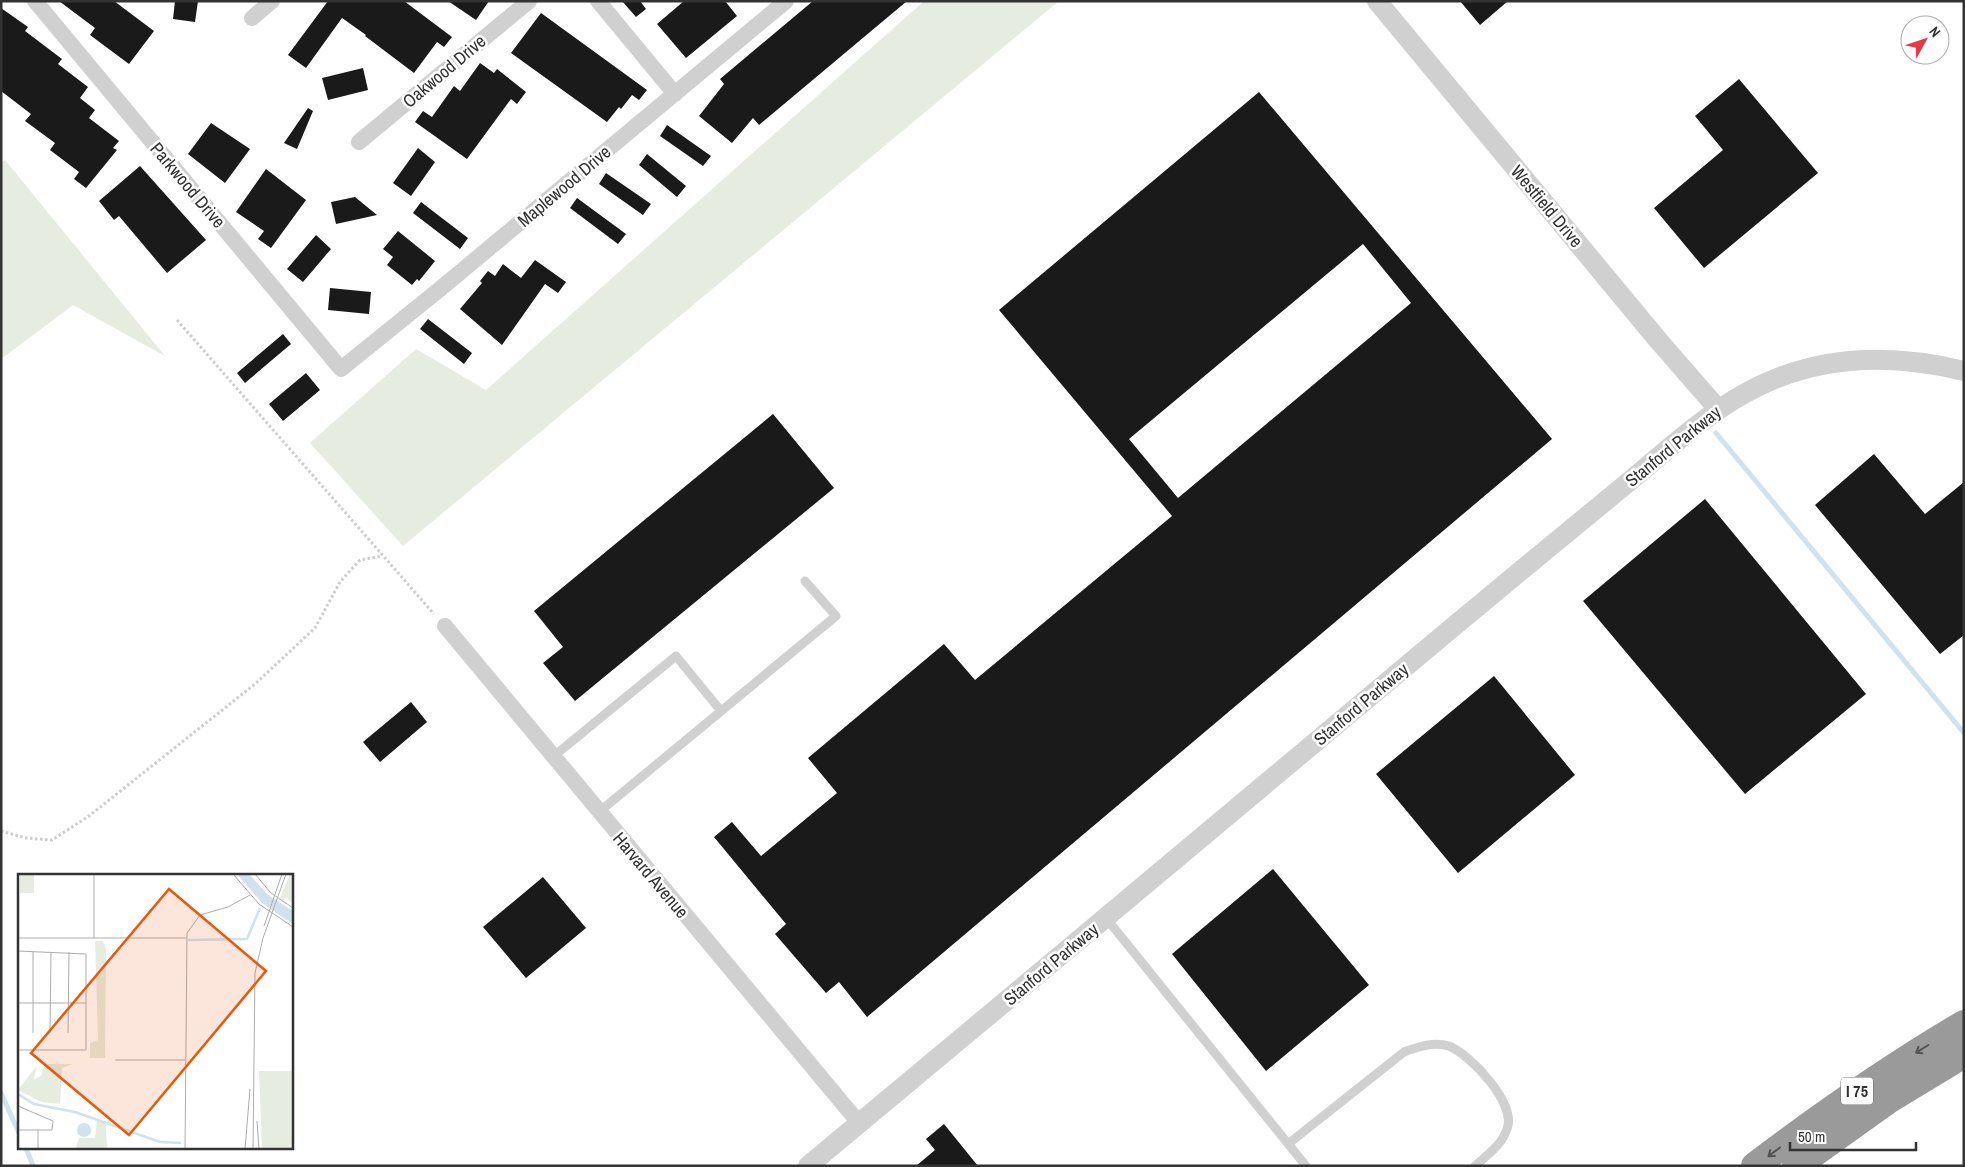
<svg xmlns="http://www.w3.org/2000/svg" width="1965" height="1167" viewBox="0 0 1965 1167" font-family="'Archivo Narrow',sans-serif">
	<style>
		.green { fill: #e6ecdf }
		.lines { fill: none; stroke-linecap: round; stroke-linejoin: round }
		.stream { stroke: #cfe2ee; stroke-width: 5 }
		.building { fill: #1a1a1a; fill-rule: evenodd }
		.path { stroke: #cdcdcd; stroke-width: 3; stroke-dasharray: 2.5 2.5; stroke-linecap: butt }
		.service { stroke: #d0d0d0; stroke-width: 9 }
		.minor { stroke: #d0d0d0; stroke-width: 16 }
		.tertiary { stroke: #d0d0d0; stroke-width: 20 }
		.motorway { stroke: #9a9a9a; stroke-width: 28 }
		.oneway { stroke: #525252 }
		.labels { text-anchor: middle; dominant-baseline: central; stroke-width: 5; stroke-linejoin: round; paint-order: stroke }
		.shield { fill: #fff; stroke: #707070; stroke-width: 1 }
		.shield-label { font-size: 16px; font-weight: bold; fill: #333 }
		.street-label { font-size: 18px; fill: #333; stroke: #fff }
		.inset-river { fill: none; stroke: #cfe2ee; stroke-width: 2.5 }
		.inset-road { fill: none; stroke: #adadad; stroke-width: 1 }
		.view { fill: #e8590c; fill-opacity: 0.15; stroke: #e8590c; stroke-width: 2.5 }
		.inset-edge { fill: none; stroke: #333; stroke-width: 2.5 }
	</style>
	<rect width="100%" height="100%" fill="#fff"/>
	<path class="green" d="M924,1H1059L403,546L310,443L416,349L486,390Z
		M5,160L165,356L73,305L1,359V162Z"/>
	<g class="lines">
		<path class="stream" d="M1716,433L1964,733
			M1,1093L19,1133
			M26,1148L33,1166"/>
	</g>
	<path class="building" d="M59,1H114L154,31L129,64L90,35L95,28Z
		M175,1H198L195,22L173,19Z
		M328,1H404L452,37L444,47L437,42L414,73L365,36L366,35L342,18L306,68L288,55Z
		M448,1H489L476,20Z
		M622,1H640L646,9L636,17Z
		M684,1H725L737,16L686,58L657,24Z
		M813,1H907L759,125L753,118L732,143L699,116L724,84L720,79Z
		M1460,1H1508L1480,25Z
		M1,8L28,27L25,31L62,59L58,64L88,87L80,98L95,110L89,118L119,141L113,148L117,150L86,188L74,179L79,172L50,150L55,143L25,121L31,114L1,91Z
		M541,13L647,90L639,100L632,95L621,109L619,107L607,122L511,53Z
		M480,63L494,73L497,69L526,92L517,104L511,99L467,159L415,122L423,111L432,117L454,86L460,91Z
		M363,68L368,90L328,100L322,78Z
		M1739,79L1818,173L1704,268L1654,208L1723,150L1695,116Z
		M1259,92L1552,439L867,1017L839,982L826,993L775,934L786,924L714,837L732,822L761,856L837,793L808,758L944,644L975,680L1172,516L999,310ZM1363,244L1411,303L1178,498L1129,439Z
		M308,108L313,111L297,149L284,143Z
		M211,123L250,149L225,183L188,154Z
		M667,125L711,156L703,166L660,136Z
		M418,148L435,162L411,196L393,183Z
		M647,154L686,186L677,197L639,165Z
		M140,166L206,240L167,273L119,216L114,220L99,201Z
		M266,169L306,200L271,248L258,239L264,231L236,212Z
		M606,173L651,204L643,215L599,184Z
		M355,197L377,215L336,224L331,202Z
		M577,198L626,234L618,244L570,208Z
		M421,202L468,238L460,249L413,213Z
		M398,231L435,261L419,281L417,279L412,285L387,265L393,257L383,249Z
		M316,235L331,249L303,282L287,269Z
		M535,260L566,282L558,293L545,284L502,345L460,309L482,283L480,281L488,271L495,276L503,264L521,278Z
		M330,288L371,292L369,314L328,310Z
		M428,319L472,353L464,364L420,329Z
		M283,334L291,344L245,383L237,373Z
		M306,373L320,390L283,421L269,404Z
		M773,414L834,488L575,701L543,663L563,647L534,611Z
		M1874,454L1925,514L1964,482V635L1940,654L1815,505Z
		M1705,499L1866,694L1745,794L1583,601Z
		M1494,676L1575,775L1458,873L1376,774Z
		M411,702L427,722L380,762L363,742Z
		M1273,869L1369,985L1266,1071L1172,954Z
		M543,877L586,928L526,978L483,927Z
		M944,1124L978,1166H916L935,1150L926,1139Z"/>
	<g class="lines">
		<path class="path" d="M177,320L434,614
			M1,831L26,838L52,840L89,816L255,684L315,628L340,582L360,560L382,556"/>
		<path class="service" d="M554,756L676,656L721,711
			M599,812L836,616L805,581
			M1106,918L1306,1166
			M1288,1144L1404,1052C1418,1047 1434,1041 1449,1046C1471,1055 1517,1104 1507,1129C1502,1145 1487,1155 1475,1166"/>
		<path class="minor" d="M35,1L341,369L440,289L786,1
			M598,1L675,94
			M252,18L272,1
			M359,142L529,1
			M445,626L859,1123"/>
		<path class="tertiary" d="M1377,1L1658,340L1718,409
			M808,1166C1021,988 1235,811 1447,632C1508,581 1570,530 1631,480C1672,446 1711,409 1759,386C1825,354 1895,354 1964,371"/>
		<path class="motorway" d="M1755,1166C1822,1115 1891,1067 1964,1024
			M1796,1166L1888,1100L1964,1054"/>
	</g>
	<defs><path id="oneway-shaft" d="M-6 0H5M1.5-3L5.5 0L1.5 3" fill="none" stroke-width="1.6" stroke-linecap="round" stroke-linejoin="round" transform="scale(1.25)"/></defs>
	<g class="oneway">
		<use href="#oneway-shaft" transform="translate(1922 1049) rotate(148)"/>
		<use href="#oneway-shaft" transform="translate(1774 1152) rotate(143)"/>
	</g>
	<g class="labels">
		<rect class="shield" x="1841" y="1077.5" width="32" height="27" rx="4"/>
		<g class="shield-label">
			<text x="1857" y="1091">I 75</text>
		</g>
		<g class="street-label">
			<text transform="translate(444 71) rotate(-40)">Oakwood Drive</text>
			<text transform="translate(188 185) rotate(50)">Parkwood Drive</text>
			<text transform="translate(564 186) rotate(-40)">Maplewood Drive</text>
			<text transform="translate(1547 206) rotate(50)">Westfield Drive</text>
			<text transform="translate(1673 446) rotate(-39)">Stanford Parkway</text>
			<text transform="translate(1361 704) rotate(-40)">Stanford Parkway</text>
			<text transform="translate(651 875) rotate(50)">Harvard Avenue</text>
			<text transform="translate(1051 964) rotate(-40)">Stanford Parkway</text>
		</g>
	</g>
	<g transform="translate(18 874)">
		<rect width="275" height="275" fill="#fff"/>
		<path d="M2,0H16V19H2ZM272,0H275V30L267,23L265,27L262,24ZM77,67H85L88,75L87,184H72V169L80,166ZM27,190H55L44,194L42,230L24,228L0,216L19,191L16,205L23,202ZM241,197H275V275H244ZM79,246L88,250L89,275H58L61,264H77Z" fill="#e6ecdf"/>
		<path d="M219,0H231L250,21L275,37V50L244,29ZM59 256a7 7 0 1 1 14 0a7 7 0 1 1-14 0Z" fill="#cfe2ee"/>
		<path class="inset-river" d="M170,66L229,65L242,34M0,220L16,230L57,238L142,268L163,269"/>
		<path class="inset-road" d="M76,0V64M215,0L241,30L275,53M237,0L253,19L275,34M246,52L264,0M0,64H168M0,77L68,80V176H0M0,129H68M15,159V78M32,159L33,78M50,159L51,78M97,186H167M0,232L35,247L34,256H0M239,247L241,275M20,256V275M167,275L169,59L182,41L210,33L232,21M227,275L232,215M235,275L237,99L245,64L268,0"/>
		<path class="view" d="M151,15L248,97L111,261L13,179Z"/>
		<rect width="275" height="275" class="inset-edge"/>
	</g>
	<rect width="1965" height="1167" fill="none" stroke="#333333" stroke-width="5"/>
	<g transform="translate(1925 40) rotate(50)"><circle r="24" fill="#ffffff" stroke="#adadad"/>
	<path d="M0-4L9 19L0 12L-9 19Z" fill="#e63946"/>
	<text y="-8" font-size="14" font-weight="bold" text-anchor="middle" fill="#333333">N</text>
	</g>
	<path d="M1790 1142v8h126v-8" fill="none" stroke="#333333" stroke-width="2.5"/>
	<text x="1798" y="1142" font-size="15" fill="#333333" stroke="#ffffff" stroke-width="4" paint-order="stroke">50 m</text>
</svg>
